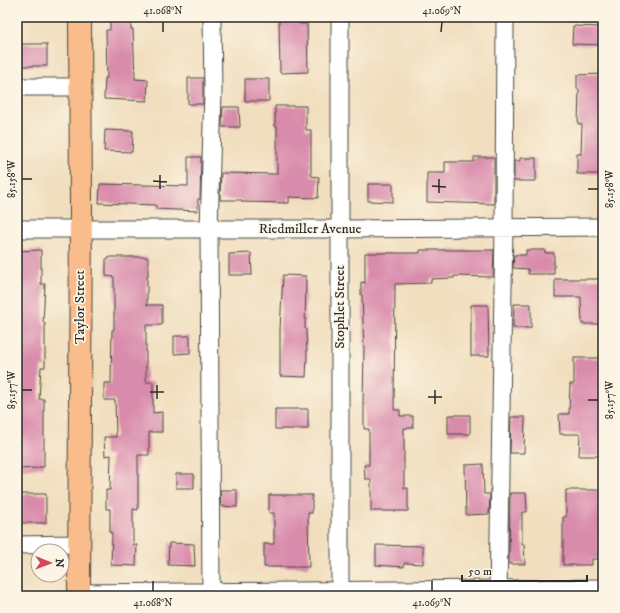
<svg xmlns="http://www.w3.org/2000/svg" width="620" height="613" viewBox="0 0 620 613" font-family="'IM FELL DW Pica',serif">
	<style>
		.building { fill: #d98bac }
		.lines { fill: none; stroke-linecap: round; stroke-linejoin: round }
		.minor-casing { stroke: #494641; stroke-width: 19 }
		.major-casing { stroke: #494641; stroke-width: 24 }
		.minor { stroke: #fff; stroke-width: 17 }
		.major { stroke: #f9bc8a; stroke-width: 22 }
		.ticks { fill: none; stroke: #2b2b2b; stroke-width: 1.5 }
		.labels { text-anchor: middle; dominant-baseline: central; stroke-width: 3.5; stroke-linejoin: round; paint-order: stroke }
		.street-label { font-size: 14px; fill: #2b2b2b; stroke: #fcf5e5 }
		.neatline { fill: none; stroke: #2b2b2b; stroke-width: 1.5 }
		.ticks-label { font-size: 10px; text-anchor: middle; fill: #2b2b2b }
	</style>
	<rect width="100%" height="100%" fill="#fcf5e5"/>
	<filter id="ink" filterUnits="userSpaceOnUse"><feTurbulence type="fractalNoise" baseFrequency=".025" numOctaves="2"/><feDisplacementMap in="SourceGraphic" scale="8" xChannelSelector="R" yChannelSelector="G"/><feConvolveMatrix kernelMatrix="1 2 1 2 8 2 1 2 1" color-interpolation-filters="sRGB"/></filter>
	<filter id="wash" filterUnits="userSpaceOnUse"><feTurbulence type="fractalNoise" baseFrequency=".012" numOctaves="4" result="noise"/><feDisplacementMap in="SourceGraphic" scale="16" xChannelSelector="R" yChannelSelector="G"/><feGaussianBlur stdDeviation="0.9" result="paint"/><feColorMatrix in="noise" values="0 0 0 0 0 0 0 0 0 0 0 0 0 0 0 0 0 1.4 0 .05"/><feComposite in="paint" operator="in"/></filter>
	<g filter="url(#wash)">
		<rect width="100%" height="100%" fill="#f1debe"/>
		<g id="blocks">
			<path class="building" d="M110,17H131V29H133L135,79L148,80L147,101L104,99L105,78H107L106,30H110Z
				M279,17H300V24H307L308,72L280,73Z
				M573,26L603,27V45L572,44Z
				M21,44H47V66H21Z
				M603,74V174H577V154H581L582,124H578L579,89H577V75Z
				M188,78H203V104H188Z
				M245,79H269V101H245Z
				M275,106H306V130H311V176L319,177L318,198L289,197V203L242,202V200H220L221,173L277,174V126H275Z
				M223,107H239L240,127H222Z
				M105,130L133,131L132,152L104,151Z
				M188,157H201L200,199H198V211L156,209V205L99,203L100,184L188,186Z
				M474,157H494V204L427,202V173H445V162H474Z
				M520,158H536V181H514V161H520Z
				M368,184H393V202L368,201Z
				M41,250V284H45L43,323H45V367H41L39,399H44V467H39V468L17,469V251Z
				M420,250H494L493,277L454,276V278L431,279V283L395,284L394,410H400V416H413V428H404V488H408V511H371V479H365L364,465H369V429H364V404H363L364,349L362,295H361V282L365,283V253H420Z
				M526,250H545V253H554V274H528V269L513,268L514,255H526Z
				M251,253L252,275H229V254Z
				M109,257H147L148,259V277H147V305H162V325H146V382H153V413L162,412V432H149V455H138V510L133,509V545H137L136,566L111,565L112,533H110V509H106V490H110L111,455L105,456L104,437H116L115,400H104V383H111L112,330H114V277L106,276V259H109Z
				M283,275L306,276L305,329H306L307,356L306,377L280,376V329Z
				M555,279H603V324H582L581,297H555Z
				M514,304H531V328H513Z
				M471,305H488L489,356H471Z
				M174,336H190V353L174,354Z
				M574,358H601V414H603V453H602V456H579L580,434H560L559,414H569L570,384H574Z
				M275,409H308V429H275Z
				M448,415H470V434H448Z
				M511,417H525L524,453H510Z
				M483,464L484,494H490L489,514L466,515L465,465Z
				M176,474H194V488H176Z
				M220,490H237V507L221,506Z
				M566,490H603V559H592V565H563V517H566Z
				M510,493H526L527,512H522V544H524L525,564H509Z
				M17,494H46V523H17Z
				M269,495H312V513H308L309,567H264V544H274V513H269Z
				M169,543L194,544L195,566L168,565Z
				M376,545L423,546V564L404,563V567L376,565Z"/>
		</g>
	</g>
	<g filter="url(#ink)">
		<use href="#blocks" fill-opacity="0" stroke="#494641" stroke-width="1"/>
		<g class="lines">
			<defs>
				<path id="minor" d="M17,87H80
					M17,229H340L603,227
					M17,545L79,544
					M79,593L603,588
					M211,596L209,229L213,92L212,17
					M340,596V17
					M498,596L504,227L505,17"/>
				<path id="major" d="M79,596L81,204L80,17"/>
			</defs>
			<use href="#minor" class="minor-casing"/>
			<use href="#major" class="major-casing"/>
			<use href="#minor" class="minor"/>
			<use href="#major" class="major"/>
		</g>
	</g>
	<path class="ticks" d="M163,32V22M441,32L442,22M22,179H32M153,181L167,182M432,186L446,187M160,189V175M588,189H598M439,193V179M22,390H32M150,392H164M428,397H442M157,399V385M588,400H598M435,404V390M153,591V581M432,591V581"/>
	<g class="labels">
		<g class="street-label">
			<text x="310" y="229">Riedmiller Avenue</text>
			<text transform="translate(80 307) rotate(-90)">Taylor Street</text>
			<text transform="translate(340 307) rotate(-90)">Stophlet Street</text>
		</g>
	</g>
	<rect width="620" height="613" fill="none" stroke="#fcf5e5" stroke-width="44"/>
	<g transform="translate(50 563) rotate(91)"><circle r="19" fill="#fcf5e5" stroke="#a8a49b"/>
	<path d="M0-3L7 15L0 10L-7 15Z" fill="#d1495b"/>
	<text y="-6" font-size="11" font-weight="bold" text-anchor="middle" fill="#2b2b2b">N</text>
	</g>
	<path d="M462 575v6h125v-6" fill="none" stroke="#2b2b2b" stroke-width="2"/>
	<text x="468" y="575" font-size="12" fill="#2b2b2b" stroke="#fcf5e5" stroke-width="3" paint-order="stroke">50 m</text>
	<rect x="22" y="22" width="576" height="569" class="neatline"/>
	<g class="ticks-label">
		<text x="163" y="14">41.068°N</text>
		<text x="442" y="14">41.069°N</text>
		<text transform="translate(11 179) rotate(-90)" y="4">85.158°W</text>
		<text transform="translate(609 189) rotate(-90)" y="4">85.158°W</text>
		<text transform="translate(11 390) rotate(-90)" y="4">85.157°W</text>
		<text transform="translate(609 400) rotate(-90)" y="4">85.157°W</text>
		<text x="153" y="606">41.068°N</text>
		<text x="432" y="606">41.069°N</text>
	</g>
</svg>
